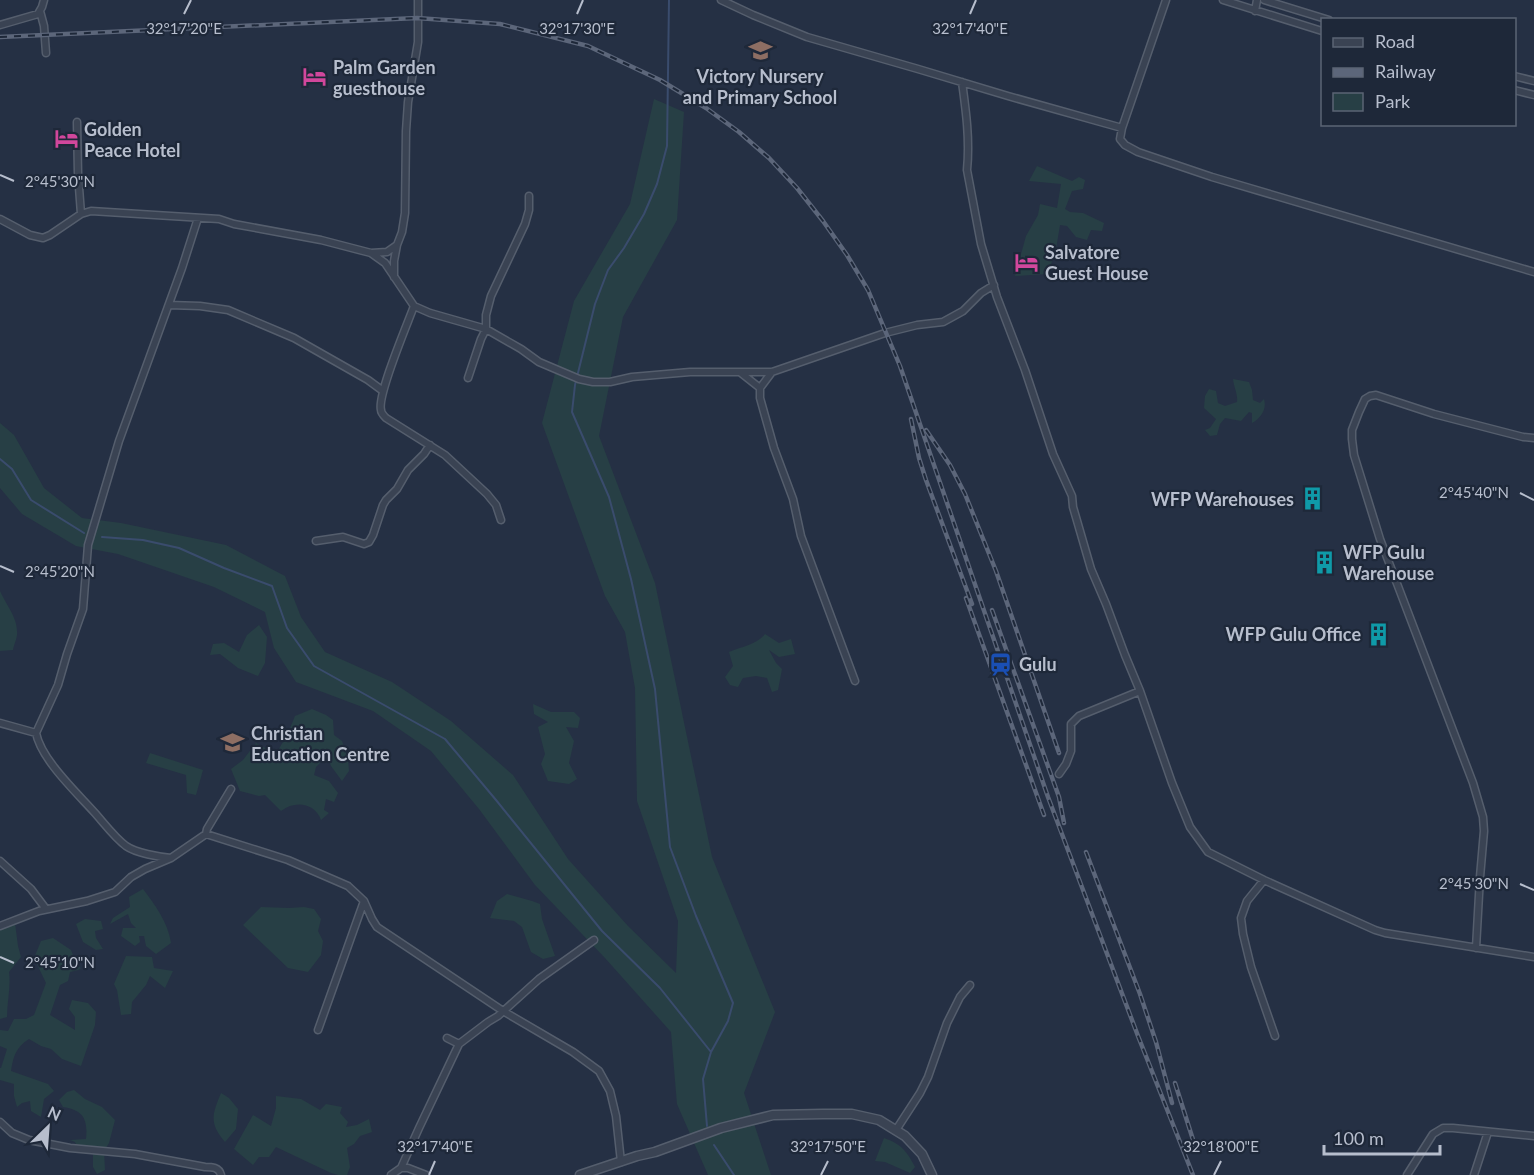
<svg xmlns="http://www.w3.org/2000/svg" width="1534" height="1175" viewBox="0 0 1534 1175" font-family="Lato,sans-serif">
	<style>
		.green { fill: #273f45 }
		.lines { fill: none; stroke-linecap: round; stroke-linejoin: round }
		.stream { stroke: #3a4c6d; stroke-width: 2 }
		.minor-casing { stroke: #555e6d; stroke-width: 9 }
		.tertiary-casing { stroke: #555e6d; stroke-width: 11 }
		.minor { stroke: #3a4353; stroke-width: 6 }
		.tertiary { stroke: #3a4353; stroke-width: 8 }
		.rail-casing { stroke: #5c667a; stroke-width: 4.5 }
		.rail { stroke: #1e2839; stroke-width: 2; stroke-dasharray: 7; stroke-linecap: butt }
		.ticks { fill: none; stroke: #b7becd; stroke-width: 2 }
		.labels { text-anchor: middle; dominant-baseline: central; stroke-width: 4.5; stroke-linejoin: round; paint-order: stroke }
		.poi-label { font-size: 18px; font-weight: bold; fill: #b7becd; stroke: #1e2839; text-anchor: start }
		.ticks-label { font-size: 15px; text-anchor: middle; fill: #b7becd; stroke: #1e2839; stroke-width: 4.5; stroke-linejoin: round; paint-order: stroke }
	</style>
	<rect width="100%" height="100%" fill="#253044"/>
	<path class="green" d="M654,99L684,112L677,220L623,317L599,436L655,583L712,857L775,1012L744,1093L771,1175H708L677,1104L671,1032L605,958L535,885L479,809L431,751L373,711L296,682L274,648L265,612L214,587L118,554L76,546L22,514L0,488V423L14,435L44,488L82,518L121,523L226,545L285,576L301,617L325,652L392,682L451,721L513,775L568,859L628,926L676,973L678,921L637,801L635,688L625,632L605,596L542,423L574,301L630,204Z
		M1037,166L1072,181L1079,177L1085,180L1083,189L1072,191L1065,209L1070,212L1083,213L1104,223L1102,231L1091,230L1087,240L1076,237L1067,226L1060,225L1056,249L1048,274L1015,276L1026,236L1038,215L1040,204L1057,208L1061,184L1029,181Z
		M1233,379L1249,382L1252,390L1253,400L1260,403L1264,399C1267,409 1261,418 1252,423V413L1249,412L1241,421L1225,418L1220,424L1217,435L1210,436L1205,430L1210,428L1216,419L1204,408L1205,396L1209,389L1216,391L1218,403L1225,406L1237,402C1238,394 1234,388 1233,379Z
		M0,591C5,603 17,617 17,631C18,637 14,644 13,650L0,651Z
		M259,625L267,637L265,663L258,676L238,668L220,654L210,655L213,644L224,643L239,652L247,635Z
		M765,634L779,643L791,639L795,654L779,657L769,650L776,663L782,669L778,690L772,692L767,678L756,676L743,678L738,687L730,685L725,677L733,666L729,652C741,647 758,644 765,634Z
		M533,704L551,712H574L580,718L578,728L566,727L574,741L569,763L577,779L569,784L548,781L541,764L545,754L538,727L548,722L534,714Z
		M312,709L326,715L333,720L334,735L342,741L348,758L349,771L342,781L331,766L327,756L316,767L314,775L329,781L338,793L334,802L326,799L324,810L329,813L321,820C315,803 295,800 281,811L265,795L259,796L240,791L231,769L243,760L256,743L276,754L288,733L295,716Z
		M150,753L203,770L196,795L187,793L186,775L146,763Z
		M143,889C155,905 168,922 171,943L156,954L146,946L144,936H139L140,942L135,946L121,936L123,928H136L131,923L128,914L110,924L113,918L130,907L129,897Z
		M507,894L532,901L540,904L542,919L555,956L543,959L531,952L522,927L514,921L490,918L497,901Z
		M261,907L289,908L304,907L314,909L321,919L318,931L323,941L321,955L308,972L288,968L243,925Z
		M85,919L101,921L103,929L95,931L96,938L103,949L96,950L83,942L76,924Z
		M15,923L18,946L21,957L9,972C11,987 7,1002 7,1017L0,1019V928Z
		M53,938L71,950L77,965L81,968L78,970L70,972L68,981L60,985L50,1015L75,1030V1017L69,1009L72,1000L88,1003L96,1012L95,1025L81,1066L62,1059L51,1049L41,1046L29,1039C16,1047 13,1057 11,1071L48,1084L54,1091L44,1099L41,1117L31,1111L30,1101L22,1103L17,1107L14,1096V1084L0,1080V1068H1L7,1049L0,1046V1030L8,1031L14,1019H26L34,1015L46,983L34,958L41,941Z
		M126,956L152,957L154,968L173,971L165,988L150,976L146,985L132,1002L131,1014L121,1015L117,990L114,984Z
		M74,1090L85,1099L102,1107L115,1120L109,1143L104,1151L105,1170L97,1174L93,1167V1154L79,1151L75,1142L70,1140L86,1139C88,1120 84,1110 63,1107L59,1100L67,1092Z
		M221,1093L229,1098L238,1109L236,1129L225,1142C209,1123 212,1115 221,1093Z
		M276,1096L301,1099L320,1110L326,1104L342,1107L340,1113L348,1122L346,1127L357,1125L369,1119L372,1132L360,1136L354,1144L347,1148L350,1167L347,1175H338L331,1173L276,1147L269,1157H259L253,1165L234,1149L253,1115L271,1126L276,1108Z
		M884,1138C901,1144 907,1151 915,1167L910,1173L885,1162L875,1161Z"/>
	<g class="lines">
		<path class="stream" d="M669,0L667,146L657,184L644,214L624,248L608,270L595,304L575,385L572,412L609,497L631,579L655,689L670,847L696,916L733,1003L728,1021L711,1052L703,1079L707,1126
			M0,459L12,469L31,500L84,533
			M102,537L143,540L179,548L224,568L272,586L287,628L314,666L445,739L496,800L602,931L660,988L711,1052
			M714,1145L734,1175"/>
		<defs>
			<path id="minor" d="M721,0L753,15L807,37L918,69L1008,96L1122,128
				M1166,0L1122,128L1120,139L1125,145L1138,152L1212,177L1534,272
				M1223,0L1322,31
				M1264,0L1329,20
				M40,11L44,26L46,53
				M1255,11L1257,0
				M0,25L38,14L42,7L44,0
				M1514,76L1534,81
				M962,82C966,111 970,140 967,170L981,244L997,297L1025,370L1053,454L1072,496L1073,507L1091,569L1106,604L1125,655L1140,691L1172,783L1190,827L1208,852L1264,880L1375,930L1385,933L1534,957
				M1514,90L1534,95
				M77,122L78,174L81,214
				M0,219L30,235L43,238L50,235L81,214L91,211L219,219L234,224L321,240L371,253L387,252L397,245L402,232L405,213L406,131L408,102L418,42V0
				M371,253L385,263L414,306L430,313L486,329L521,349L539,362L579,379L593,382H610L632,377L690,372H772L885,333L917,325L943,322L963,311L981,293L994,285
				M394,277V261L397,245
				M169,305L200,306L228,310L294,338L368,380L383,391
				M414,306C407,325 377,395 381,410C381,412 384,416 386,418L445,455L487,494L496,505L501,520
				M741,373L760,388V398L774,448L793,499L801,536L855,681
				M468,378L481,339L486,329V315L491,296L525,224L529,210V196
				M760,388L772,372
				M316,541L343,537L364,544L369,542L373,535L383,505L386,500L397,489L408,470L424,454L430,445
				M0,723L36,733
				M1059,774L1066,764L1071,751V724L1079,716L1140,691
				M206,834L288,860L348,886L364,901L372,919L377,927L503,1011L573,1052L599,1071L610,1091L616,1116L621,1162
				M171,858C159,857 136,853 126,846C114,837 104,823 94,812C76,792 41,759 36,733L58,685L67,654L83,609L88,545L119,441L182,268L198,218
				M0,861L31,889L46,909
				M1264,880L1247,901L1241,918L1243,934L1251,967L1275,1036
				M0,926L39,911L87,901L115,892L131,877L145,869L171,858L206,834L207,829L231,789
				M1476,948L1480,877L1484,831L1483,817L1473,783L1380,539L1354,455L1352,439V430L1359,412L1365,399L1370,396L1376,395L1434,414L1523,437L1534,438
				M318,1030L364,901
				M459,1044L488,1022L498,1016L539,979L594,940
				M0,1122L12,1133L29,1140L70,1148L135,1154L205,1167C212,1167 219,1167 221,1175
				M896,1130L920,1093L928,1077L947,1023L960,997L970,985
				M401,1168H408L426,1175
				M391,1175L401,1168L419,1128L459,1044L447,1038
				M1407,1175L1433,1134L1443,1128H1453L1534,1136
				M1474,1175L1488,1132"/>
			<path id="tertiary" d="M580,1175L637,1156L655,1152L721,1128L773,1115L823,1114H852L879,1120L905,1136L922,1154L932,1175"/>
		</defs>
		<use href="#minor" class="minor-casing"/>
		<use href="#tertiary" class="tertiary-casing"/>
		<use href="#minor" class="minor"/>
		<use href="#tertiary" class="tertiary"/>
		<defs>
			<path id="rail" d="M0,37L417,18L500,24L588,46L660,80L706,108L739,132L769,158L797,188L823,221L847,255L868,290L900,366L1048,797L1138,1036L1193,1175
				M911,419L919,458L926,480L972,604
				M926,430L950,465L965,494L996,571L1059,753
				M966,598L1044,815
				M992,610L1059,797L1064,823
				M1086,852L1140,994L1156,1042L1172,1103
				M1175,1083L1195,1146"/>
		</defs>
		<use href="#rail" class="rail-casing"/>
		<use href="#rail" class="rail"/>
	</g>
	<path class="ticks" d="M184,14L191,0M577,14L583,0M970,14L976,0M0,175L14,181M1520,493L1534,500M0,566L14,572M1520,884L1534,890M0,957L14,963M429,1175L435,1161M821,1175L828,1161M1214,1175L1221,1161"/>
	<defs>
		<symbol id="school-bare" viewBox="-9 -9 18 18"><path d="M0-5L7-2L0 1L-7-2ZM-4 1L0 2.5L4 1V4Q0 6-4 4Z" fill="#8d6e63" stroke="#1e2839" stroke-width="2.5" paint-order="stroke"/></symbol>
		<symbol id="hotel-bare" viewBox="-9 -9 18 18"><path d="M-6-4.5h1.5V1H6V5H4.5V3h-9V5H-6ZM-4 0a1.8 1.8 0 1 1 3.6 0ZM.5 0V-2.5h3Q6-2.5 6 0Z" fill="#d1479c" stroke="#1e2839" stroke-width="2.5" paint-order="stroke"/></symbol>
		<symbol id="building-bare" viewBox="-9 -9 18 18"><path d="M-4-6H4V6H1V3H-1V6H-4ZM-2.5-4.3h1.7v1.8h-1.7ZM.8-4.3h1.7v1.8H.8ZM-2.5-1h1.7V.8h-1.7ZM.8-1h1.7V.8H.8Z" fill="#0f9aa8" stroke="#1e2839" stroke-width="2.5" paint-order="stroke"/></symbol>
		<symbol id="station-bare" viewBox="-9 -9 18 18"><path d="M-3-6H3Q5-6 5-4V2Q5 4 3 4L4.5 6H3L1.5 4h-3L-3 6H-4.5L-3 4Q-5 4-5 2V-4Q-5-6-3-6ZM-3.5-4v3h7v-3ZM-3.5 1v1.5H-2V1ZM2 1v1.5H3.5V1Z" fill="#1a4fb4" stroke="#1e2839" stroke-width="2.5" paint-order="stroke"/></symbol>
	</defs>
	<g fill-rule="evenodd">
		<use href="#school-bare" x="744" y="34" width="33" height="33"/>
		<use href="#hotel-bare" x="298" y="60" width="33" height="33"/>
		<use href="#hotel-bare" x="50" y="122" width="33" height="33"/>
		<use href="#hotel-bare" x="1010" y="246" width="33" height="33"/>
		<use href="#building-bare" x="1296" y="482" width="33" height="33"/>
		<use href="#building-bare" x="1308" y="546" width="33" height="33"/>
		<use href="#building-bare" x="1362" y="618" width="33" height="33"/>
		<use href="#station-bare" x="984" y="648" width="33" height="33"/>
		<use href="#school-bare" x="216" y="726" width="33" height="33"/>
	</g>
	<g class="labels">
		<g class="poi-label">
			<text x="333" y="67">Palm Garden<tspan x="333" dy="21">guesthouse</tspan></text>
			<text x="760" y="76" text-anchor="middle">Victory Nursery<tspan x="760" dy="21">and Primary School</tspan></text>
			<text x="84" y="129">Golden<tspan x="84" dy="21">Peace Hotel</tspan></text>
			<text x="1045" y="252">Salvatore<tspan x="1045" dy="21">Guest House</tspan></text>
			<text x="1294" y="499" text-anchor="end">WFP Warehouses</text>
			<text x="1343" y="552">WFP Gulu<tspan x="1343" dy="21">Warehouse</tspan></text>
			<text x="1361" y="634" text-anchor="end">WFP Gulu Office</text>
			<text x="1019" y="664">Gulu</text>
			<text x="251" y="733">Christian<tspan x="251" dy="21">Education Centre</tspan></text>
		</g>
	</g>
	<g class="ticks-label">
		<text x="184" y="34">32°17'20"E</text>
		<text x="577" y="34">32°17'30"E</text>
		<text x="970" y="34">32°17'40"E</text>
		<text x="60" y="187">2°45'30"N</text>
		<text x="1474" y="498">2°45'40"N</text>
		<text x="60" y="577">2°45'20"N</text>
		<text x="1474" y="889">2°45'30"N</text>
		<text x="60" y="968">2°45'10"N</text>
		<text x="435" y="1152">32°17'40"E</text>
		<text x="828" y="1152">32°17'50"E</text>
		<text x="1221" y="1152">32°18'00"E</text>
	</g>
	<rect x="1321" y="18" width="195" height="108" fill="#1e2839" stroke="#5b6474" stroke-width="1.5"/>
	<rect x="1333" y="38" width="30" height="9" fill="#3a4353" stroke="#5b6474" stroke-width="1.5"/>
	<text x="1375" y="48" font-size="18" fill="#b7becd">Road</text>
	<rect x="1333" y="68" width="30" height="9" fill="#5c667a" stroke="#5b6474" stroke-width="1.5"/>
	<text x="1375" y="78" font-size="18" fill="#b7becd">Railway</text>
	<rect x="1333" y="93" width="30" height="18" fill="#273f45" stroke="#5b6474" stroke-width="1.5"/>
	<text x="1375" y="108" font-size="18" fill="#b7becd">Park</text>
	<g transform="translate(48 1127) rotate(25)" stroke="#1e2839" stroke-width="4.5" paint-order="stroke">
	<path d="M0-4.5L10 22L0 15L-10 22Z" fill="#b7becd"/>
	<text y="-9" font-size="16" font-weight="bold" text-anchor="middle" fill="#b7becd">N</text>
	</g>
	<path d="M1324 1145v9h116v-9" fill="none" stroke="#b7becd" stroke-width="3"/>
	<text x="1333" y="1145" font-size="18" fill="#b7becd" stroke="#1e2839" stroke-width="4.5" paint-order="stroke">100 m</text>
</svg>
